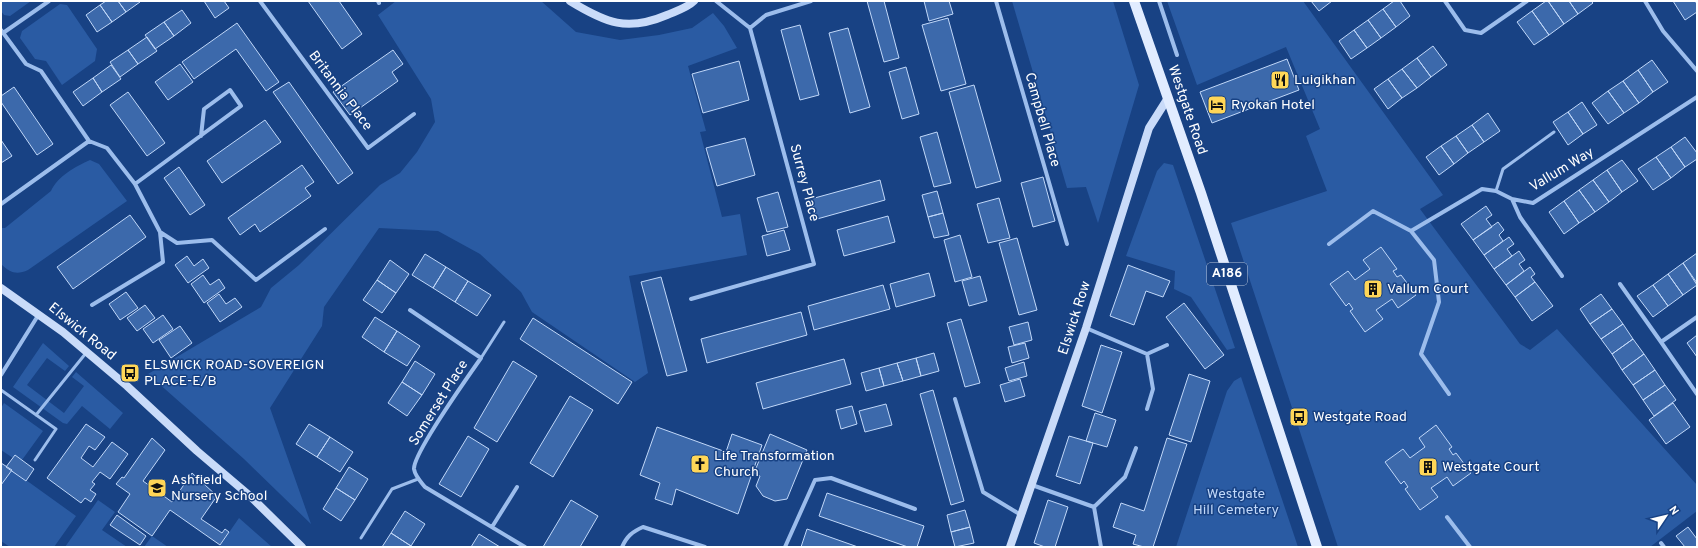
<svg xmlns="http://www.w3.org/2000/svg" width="1698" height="548" viewBox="0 0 1698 548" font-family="Overpass,sans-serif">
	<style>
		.green { fill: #2a5ba3 }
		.building { fill: #3c69ab; stroke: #c1d8f9 }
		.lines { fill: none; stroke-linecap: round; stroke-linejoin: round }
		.lane { stroke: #9cbdec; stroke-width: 3 }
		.street { stroke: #9cbdec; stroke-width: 4 }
		.secondary { stroke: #c9dbf9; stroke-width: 8 }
		.primary { stroke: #e1ecff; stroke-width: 10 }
		.labels { text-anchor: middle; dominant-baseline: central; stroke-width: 3; stroke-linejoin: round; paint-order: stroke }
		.shield { fill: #184284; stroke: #bac6da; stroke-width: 1 }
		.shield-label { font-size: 13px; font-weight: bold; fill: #fff }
		.poi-label { font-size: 14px; fill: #fff; stroke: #184284; text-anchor: start }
		.street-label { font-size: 14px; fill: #fff; stroke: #184284 }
		.park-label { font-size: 14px; fill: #c1d8f9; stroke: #184284 }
	</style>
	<rect width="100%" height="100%" fill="#184284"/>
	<path class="green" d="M1,1H31L10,16L4,15L1,11Z
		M396,1H541L576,32L620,40L659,35L692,28L713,13L724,26L737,48L688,66L706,131L700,132L722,217L740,214L747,255L629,276L648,373L635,382L532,312L521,292L480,254L438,231L379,228L324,307L322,326L270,408L311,524L244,459L148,374L261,307L271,288L299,265L380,185L400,173L417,152L435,122L431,99L378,15Z
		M1012,1H1113L1139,85L1098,223L1086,187L1067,188Z
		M1167,1H1303L1443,195L1420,209L1520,344L1530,350L1557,329L1697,485V511L1650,547H1338L1231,223L1327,191L1306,136L1320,129L1286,47L1197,85Z
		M60,4L67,5L97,49L95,61L62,85L46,61L35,59L20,38L22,31Z
		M90,160L99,164L127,201L28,270C17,275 10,273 1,264V228H5L51,191C57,177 76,166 90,160Z
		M1164,163L1173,165L1235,348L1227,350L1191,297L1174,289L1175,271L1126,256L1157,171Z
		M43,343L69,366L65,371L47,358L27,385L64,413L84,386L72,377L76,372L123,413L110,429L82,406L67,424L63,423L13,387Z
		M1241,377L1298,547H1176L1227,391L1234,381Z
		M4,403L43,431L22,460L15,455L13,458L1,450V408Z
		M12,470L76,516L54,547H10L1,541V485Z
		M98,500L115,512L102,530L127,547H65Z
		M239,518L272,547H219Z
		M152,536L168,547H144Z"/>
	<path class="building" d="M106,1H118L126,12L112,22L100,5Z
		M118,1H139L140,2L126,12Z
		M204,1H224L229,8L215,18Z
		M308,1H339L362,34L342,49Z
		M867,1H884L899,58L884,62Z
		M924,1H949L953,14L929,21Z
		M1311,1H1332L1319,11Z
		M1394,1H1400L1410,16L1396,27L1383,9Z
		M1546,1H1548L1564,24L1549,35L1532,11Z
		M1548,1H1569L1578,14L1564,24Z
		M1569,1H1591L1593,3L1578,14Z
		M1673,1H1695L1697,4V12L1685,20Z
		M100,5L112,22L97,32L86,15Z
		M1383,9L1396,27L1381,38L1368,20Z
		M182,10L191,23L174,36L164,22Z
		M1532,11L1549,35L1534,45L1517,22Z
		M948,18L966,84L941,91L922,25Z
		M1368,20L1381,38L1367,48L1354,30Z
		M164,22L174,36L155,49L145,35Z
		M237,23L279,82L266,91L236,49L194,79L182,62Z
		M800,25L819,95L800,100L781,30Z
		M848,28L870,107L850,113L829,33Z
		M1354,30L1367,48L1351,59L1339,41Z
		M147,37L157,51L138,64L128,50Z
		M1433,46L1447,65L1431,77L1417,58Z
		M128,50L138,64L120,77L110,62Z
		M393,50L403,64L392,72L398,81L350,115L333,92Z
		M1417,58L1431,77L1417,88L1402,69Z
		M1287,59L1299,90L1212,123L1200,92Z
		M1652,60L1668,82L1653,92L1638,70Z
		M739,61L749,100L703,113L692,74Z
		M180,64L193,82L168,100L155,82Z
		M111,65L121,79L102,92L93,78Z
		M906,67L919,114L902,119L889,72Z
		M1402,69L1417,88L1402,98L1388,79Z
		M1638,70L1653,92L1639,103L1623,81Z
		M93,78L102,92L83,106L73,92Z
		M1388,79L1402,98L1388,109L1374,89Z
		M1623,81L1639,103L1624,113L1608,91Z
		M289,82L353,173L338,184L273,92Z
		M974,85L1001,181L976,188L949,92Z
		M14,87L53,144L37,155L1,102V96Z
		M1608,91L1624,113L1608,124L1592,103Z
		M128,92L165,143L147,156L110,105Z
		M1582,102L1597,125L1583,134L1568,112Z
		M1568,112L1583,134L1568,145L1553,122Z
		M1488,113L1500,131L1484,142L1472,125Z
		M265,120L281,142L222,183L207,161Z
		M1472,125L1484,142L1468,153L1456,136Z
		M937,132L951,183L934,187L920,137Z
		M1456,136L1468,153L1454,164L1441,146Z
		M1685,137L1697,153V159L1685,167L1671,147Z
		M745,138L755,175L717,186L706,148Z
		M1,140L12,156L1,163Z
		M1441,146L1454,164L1439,175L1426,157Z
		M1671,147L1685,167L1671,178L1656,157Z
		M1656,157L1671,178L1653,190L1638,169Z
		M1622,160L1638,181L1622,192L1607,170Z
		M302,165L314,182L305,188L311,196L260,232L255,224L240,235L228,218Z
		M179,167L205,205L190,215L164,178Z
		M1607,170L1622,192L1609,202L1593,180Z
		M1043,177L1055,221L1033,227L1021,183Z
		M880,180L885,200L817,219L811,199Z
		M1593,180L1609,202L1595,212L1579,190Z
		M1579,190L1595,212L1579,223L1564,201Z
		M937,191L943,213L928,217L922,195Z
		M778,192L788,227L767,232L757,198Z
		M999,198L1010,238L988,243L977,204Z
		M1564,201L1579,223L1564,234L1549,212Z
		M1486,206L1492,215L1486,219L1492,227L1473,240L1461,224Z
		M943,213L949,235L934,238L928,217Z
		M130,215L146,237L73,289L57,267Z
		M888,216L895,242L844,256L837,230Z
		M1498,222L1504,230L1499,235L1503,241L1484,255L1473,240Z
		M784,230L790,250L767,256L762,236Z
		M960,235L972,277L955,282L944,240Z
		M1509,237L1514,244L1507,249L1512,256L1494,269L1484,255Z
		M1017,238L1037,310L1019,315L999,243Z
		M1381,247L1397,269L1393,271L1397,277L1401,275L1416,295L1398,308L1392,299L1376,310L1383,319L1365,332L1350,311L1353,309L1349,303L1346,306L1330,284L1348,271L1355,280L1370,269L1363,260Z
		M1519,251L1525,260L1519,264L1524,271L1506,285L1494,269Z
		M1697,253V283L1683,263Z
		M425,254L446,267L433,288L412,275Z
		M187,256L194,266L203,259L209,268L188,283L175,265Z
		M390,260L409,274L396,293L377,280Z
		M1683,263L1697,285L1683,295L1668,274Z
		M1128,265L1170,281L1163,297L1146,291L1134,325L1110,316Z
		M446,267L468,281L455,302L433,288Z
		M1530,267L1535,274L1531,277L1535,282L1515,297L1506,285Z
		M929,273L935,296L896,307L890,284Z
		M1668,274L1683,295L1668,306L1653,285Z
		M203,275L210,285L219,279L225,288L204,303L191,284Z
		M980,276L987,301L969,306L962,281Z
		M661,277L687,371L667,376L641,282Z
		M377,280L396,293L382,313L363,300Z
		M468,281L491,295L477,316L455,302Z
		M1535,282L1553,306L1532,321L1515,297Z
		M883,285L890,309L814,330L808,306Z
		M1653,285L1668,306L1653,317L1637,296Z
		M126,292L138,308L120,320L109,304Z
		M219,294L226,304L235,298L242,307L220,322L207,303Z
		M1601,294L1612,309L1590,324L1580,309Z
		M1184,303L1224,355L1205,369L1166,317Z
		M145,305L155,318L137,331L127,318Z
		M1612,309L1623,324L1601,339L1590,324Z
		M801,312L807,335L707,363L701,339Z
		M163,315L173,329L153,343L143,329Z
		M375,317L397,331L384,352L362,337Z
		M533,318L632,382L618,404L520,339Z
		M961,319L980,383L965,387L947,323Z
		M1028,322L1032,340L1014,345L1009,327Z
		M1623,324L1633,339L1612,354L1601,339Z
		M180,326L192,343L171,358L159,340Z
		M397,331L420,346L407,366L384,352Z
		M1697,335V357L1687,343Z
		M1633,339L1644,354L1622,370L1612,354Z
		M1025,343L1029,358L1012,363L1008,347Z
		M1101,345L1122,352L1102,413L1082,406Z
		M934,353L939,371L921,376L916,358Z
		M1644,354L1655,370L1633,385L1622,370Z
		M916,358L921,376L903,381L897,363Z
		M844,359L851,384L763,409L756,383Z
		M415,361L435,374L422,395L402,382Z
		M513,361L537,376L497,442L474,428Z
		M1024,362L1027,376L1009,381L1005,368Z
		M897,363L903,381L884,386L879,368Z
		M879,368L884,386L866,391L861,373Z
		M1655,370L1665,385L1643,400L1633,385Z
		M1189,374L1210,381L1191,442L1169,435Z
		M1020,379L1025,396L1005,402L1000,385Z
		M402,382L422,395L407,416L388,403Z
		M1665,385L1676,400L1654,416L1643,400Z
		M933,390L964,501L951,505L920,394Z
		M570,396L593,410L553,477L530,463Z
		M1673,403L1690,427L1666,444L1649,420Z
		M886,404L892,425L865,432L859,411Z
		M852,406L857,424L841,429L836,410Z
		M1095,413L1116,420L1107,447L1086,441Z
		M86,424L105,437L95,450L89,446L81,458L93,467L112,442L128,454L110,479L100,472L92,482L95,484L90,490L96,494L91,502L85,498L81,503L47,478Z
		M309,424L330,437L317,457L296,444Z
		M1436,425L1452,447L1449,449L1453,455L1456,453L1471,473L1453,486L1447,477L1431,488L1438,497L1420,510L1405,489L1408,487L1404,481L1401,484L1385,462L1403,449L1410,458L1425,447L1419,438Z
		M657,427L726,452L732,434L762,445L738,514L676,489L672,505L655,499L660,483L640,475Z
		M770,434L807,450L787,499L775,501L763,496L756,486L760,476L754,473Z
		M468,436L489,449L461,497L439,484Z
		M1069,436L1093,443L1080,484L1056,476Z
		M330,437L353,452L340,472L317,457Z
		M152,438L165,450L143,481L172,502L192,473L217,496L201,519L222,533L225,529L229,532L220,545L170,510L152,536L118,512L130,494L116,484L122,477L124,478Z
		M1167,438L1187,444L1153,547H1144L1133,544L1136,535L1113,527L1121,503L1144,511Z
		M15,455L34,469L26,481L6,467Z
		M1,463L12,470L1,485Z
		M349,467L368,479L355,500L336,488Z
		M336,488L355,500L341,521L323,509Z
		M827,493L924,526L917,547H908L819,516Z
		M571,500L598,516L580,547H543Z
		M1048,500L1068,507L1055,547H1045L1034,543Z
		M965,510L970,527L951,532L947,515Z
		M405,511L425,524L411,546L391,533Z
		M117,515L146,536L140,545L110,525Z
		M970,527L974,543L955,547L951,532Z
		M1688,527L1697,539V547H1685L1676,536Z
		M807,529L858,547H801Z
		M391,533L411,546L410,547H382Z
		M479,534L500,547H471Z"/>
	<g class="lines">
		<path class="lane" d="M1496,191L1503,169L1554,132
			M481,358L504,322
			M1,390L56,429L35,460
			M36,415L86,353
			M361,538L392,489L418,479"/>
		<path class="street" d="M260,1L368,148L414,114
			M378,1L379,3
			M996,1L1067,244
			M1159,1L1177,55
			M1445,1L1465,30L1481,33L1527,1
			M1645,1L1663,31L1697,71
			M750,28L766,15L811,1
			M1,30L26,64L41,71L89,141L107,148L135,184L160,232L177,243L212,240L256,280L325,229
			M3,33L49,1
			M135,184L241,106L230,90L204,109L201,136
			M1512,199L1520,217L1562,276
			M1,204L89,141
			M1411,231L1434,260L1439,302L1421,354L1449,394
			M1329,244L1373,211L1411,231L1482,189L1496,191L1512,199L1533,203L1697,97
			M1620,284L1661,342
			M691,299L814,264L750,28L716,1
			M92,305L163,262L160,232
			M410,310L481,358C469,375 413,454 414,469C415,476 421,482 425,487L525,547
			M1697,317L1661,342L1697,394
			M1086,328L1147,354L1153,389L1147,409
			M1147,354L1167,345
			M1,375L39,314
			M955,399L983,492L1021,515
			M1032,485L1094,507L1101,547
			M1094,507L1125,477L1136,448
			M1447,517L1470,547
			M492,527L517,487
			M1661,543L1664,547
			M622,547C627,536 632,532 643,527L705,547
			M785,547L815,480L831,478L915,509"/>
		<path class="secondary" d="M570,1C606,23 627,32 667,15C676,11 687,8 694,1
			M1,288L63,332L127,386L197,451L250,496L302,547
			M1010,547L1086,328L1149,128L1168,98"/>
		<path class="primary" d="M1134,1L1201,193L1317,547"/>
	</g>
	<defs>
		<symbol id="restaurant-square" viewBox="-11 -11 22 22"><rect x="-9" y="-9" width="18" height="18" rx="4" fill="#ffd657" stroke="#184284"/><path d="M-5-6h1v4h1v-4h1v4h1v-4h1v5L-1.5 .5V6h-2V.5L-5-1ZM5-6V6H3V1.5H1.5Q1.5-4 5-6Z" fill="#111"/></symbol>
		<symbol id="hotel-square" viewBox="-11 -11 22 22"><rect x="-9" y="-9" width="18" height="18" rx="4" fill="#ffd657" stroke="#184284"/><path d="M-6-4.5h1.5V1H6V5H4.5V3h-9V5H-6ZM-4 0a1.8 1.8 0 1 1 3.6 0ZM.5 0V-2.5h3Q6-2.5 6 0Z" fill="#111"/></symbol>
		<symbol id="building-square" viewBox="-11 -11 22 22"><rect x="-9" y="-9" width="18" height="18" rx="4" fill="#ffd657" stroke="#184284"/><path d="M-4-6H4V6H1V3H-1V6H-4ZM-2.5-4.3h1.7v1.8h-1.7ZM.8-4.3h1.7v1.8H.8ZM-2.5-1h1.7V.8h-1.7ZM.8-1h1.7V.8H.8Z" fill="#111"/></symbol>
		<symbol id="bus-square" viewBox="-11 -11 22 22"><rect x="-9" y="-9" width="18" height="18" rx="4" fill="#ffd657" stroke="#184284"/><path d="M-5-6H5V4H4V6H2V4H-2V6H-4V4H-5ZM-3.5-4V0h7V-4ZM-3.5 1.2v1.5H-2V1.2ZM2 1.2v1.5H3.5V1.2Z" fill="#111"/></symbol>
		<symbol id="church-square" viewBox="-11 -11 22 22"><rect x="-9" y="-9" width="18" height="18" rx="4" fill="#ffd657" stroke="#184284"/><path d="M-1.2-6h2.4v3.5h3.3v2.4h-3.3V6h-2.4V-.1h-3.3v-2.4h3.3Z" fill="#111"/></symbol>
		<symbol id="school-square" viewBox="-11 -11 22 22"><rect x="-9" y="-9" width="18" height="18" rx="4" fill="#ffd657" stroke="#184284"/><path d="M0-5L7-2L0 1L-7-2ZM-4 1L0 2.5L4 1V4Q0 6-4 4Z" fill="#111"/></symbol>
	</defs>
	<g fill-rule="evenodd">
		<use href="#restaurant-square" x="1269" y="69" width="22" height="22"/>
		<use href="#hotel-square" x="1206" y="94" width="22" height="22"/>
		<use href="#building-square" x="1362" y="278" width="22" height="22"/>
		<use href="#bus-square" x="119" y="362" width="22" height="22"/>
		<use href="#bus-square" x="1288" y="406" width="22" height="22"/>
		<use href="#church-square" x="689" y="453" width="22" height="22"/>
		<use href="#building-square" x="1417" y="456" width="22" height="22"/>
		<use href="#school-square" x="146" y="477" width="22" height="22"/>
	</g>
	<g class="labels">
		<rect class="shield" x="1207" y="263" width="40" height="22" rx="3"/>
		<g class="shield-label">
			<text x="1227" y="274">A186</text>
		</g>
		<g class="poi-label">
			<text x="1294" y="80">Luigikhan</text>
			<text x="1231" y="105">Ryokan Hotel</text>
			<text x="1387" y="289">Vallum Court</text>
			<text x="144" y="365">ELSWICK ROAD-SOVEREIGN<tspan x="144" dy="16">PLACE-E/B</tspan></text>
			<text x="1313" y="417">Westgate Road</text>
			<text x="714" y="456">Life Transformation<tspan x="714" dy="16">Church</tspan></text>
			<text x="1442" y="467">Westgate Court</text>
			<text x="171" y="480">Ashfield<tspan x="171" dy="16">Nursery School</tspan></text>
		</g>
		<g class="street-label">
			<text transform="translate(340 91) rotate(53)">Britannia Place</text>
			<text transform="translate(1187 110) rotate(71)">Westgate Road</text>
			<text transform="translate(1042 120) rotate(74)">Campbell Place</text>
			<text transform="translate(1562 170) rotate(-31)">Vallum Way</text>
			<text transform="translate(804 183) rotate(75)">Surrey Place</text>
			<text transform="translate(1075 318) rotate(-72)">Elswick Row</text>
			<text transform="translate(82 332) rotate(39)">Elswick Road</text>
			<text transform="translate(439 403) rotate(-58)">Somerset Place</text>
		</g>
		<g class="park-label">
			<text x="1236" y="494">Westgate<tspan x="1236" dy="16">Hill Cemetery</tspan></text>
		</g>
	</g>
	<rect width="1698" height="548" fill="none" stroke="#ffffff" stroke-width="4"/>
	<g transform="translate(1666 516) rotate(55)" stroke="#184284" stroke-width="3" paint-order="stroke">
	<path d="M0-3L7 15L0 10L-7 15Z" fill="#ffffff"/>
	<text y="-6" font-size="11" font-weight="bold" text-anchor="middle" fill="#ffffff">N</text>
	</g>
</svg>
